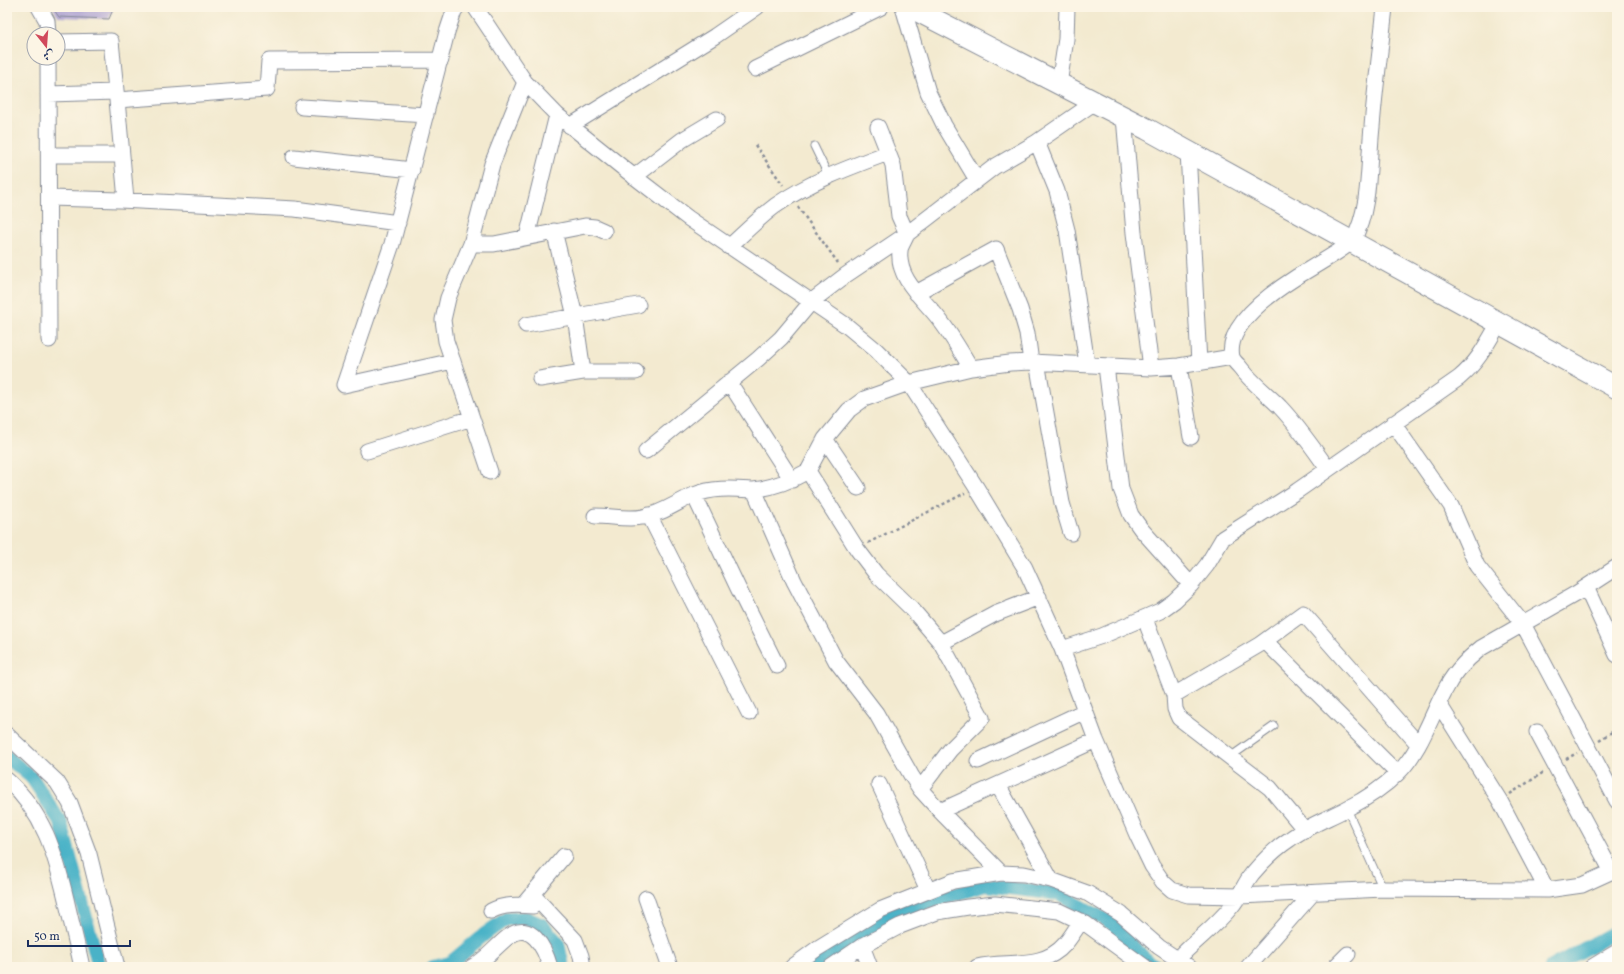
<svg xmlns="http://www.w3.org/2000/svg" width="1624" height="974" viewBox="0 0 1624 974" font-family="Vollkorn,Amiri,serif">
	<style>
		.lines { fill: none; stroke-linecap: round; stroke-linejoin: round }
		.canal { stroke: #49b2c7; stroke-width: 14 }
		.building { fill: #a89dd1 }
		.lane-casing { stroke: #878c97; stroke-width: 9 }
		.street-casing { stroke: #878c97; stroke-width: 17 }
		.secondary-casing { stroke: #878c97; stroke-width: 23 }
		.path { stroke: #878c97; stroke-width: 2.5; stroke-dasharray: 3 3; stroke-linecap: butt }
		.lane { stroke: #fff; stroke-width: 7 }
		.street { stroke: #fff; stroke-width: 15 }
		.secondary { stroke: #fff; stroke-width: 21 }
	</style>
	<rect width="100%" height="100%" fill="#fcf5e5"/>
	<filter id="ink" filterUnits="userSpaceOnUse"><feTurbulence type="fractalNoise" baseFrequency=".025" numOctaves="2"/><feDisplacementMap in="SourceGraphic" scale="8" xChannelSelector="R" yChannelSelector="G"/><feConvolveMatrix kernelMatrix="1 2 1 2 8 2 1 2 1" color-interpolation-filters="sRGB"/></filter>
	<filter id="wash" filterUnits="userSpaceOnUse"><feTurbulence type="fractalNoise" baseFrequency=".012" numOctaves="4" result="noise"/><feDisplacementMap in="SourceGraphic" scale="16" xChannelSelector="R" yChannelSelector="G"/><feGaussianBlur stdDeviation="0.9" result="paint"/><feColorMatrix in="noise" values="0 0 0 0 0 0 0 0 0 0 0 0 0 0 0 0 0 1.4 0 .05"/><feComposite in="paint" operator="in"/></filter>
	<g filter="url(#wash)">
		<rect width="100%" height="100%" fill="#f3ead0"/>
		<g class="lines">
			<path class="canal" d="M7,757L32,778L61,823L99,967
				M433,967L450,963L485,934L506,919L526,918L542,925L558,943L563,967
				M810,967L894,913L985,885L1058,894L1111,923L1148,962L1158,967
				M1551,967L1617,931"/>
		</g>
		<g id="blocks">
			<path class="building" d="M52,7H114L109,19L59,17Z"/>
		</g>
	</g>
	<g filter="url(#ink)">
		<use href="#blocks" fill-opacity="0" stroke="#878c97" stroke-width="1"/>
		<g class="lines">
			<defs>
				<path id="lane" d="M814,146L829,177
					M1230,757L1274,726
					M1347,809L1383,889"/>
				<path id="street" d="M39,7L47,21L48,34
					M475,7L525,82L557,115L627,171L688,218L847,326L876,350L909,383L976,487L1025,568L1062,649L1096,740L1137,835L1152,866L1163,882L1172,890L1188,895L1240,896L1383,889L1547,890L1582,885L1617,869
					M903,7L928,92L944,125L977,180
					M58,42L111,41L117,100
					M48,58L49,340
					M755,69L881,7
					M1059,84L1066,39L1067,7
					M48,94L116,92
					M302,107L426,115
					M1124,117L1134,233L1151,368
					M570,126L715,36L757,7
					M878,127L893,165L899,216L907,234C905,240 900,246 900,251C897,280 924,299 939,319C951,334 961,352 971,368
					M1037,142L1057,191L1067,230L1087,364
					M1188,151L1199,363
					M49,155H122
					M294,157L412,170
					M634,177L682,140L717,119
					M49,198L120,200L295,209L398,223
					M126,200L117,100L267,89L269,61L441,60
					M554,231L575,316L583,372
					M527,237L557,115
					M471,244H494L585,226L595,227L604,231
					M729,247C744,233 759,218 775,206C809,182 850,167 888,153
					M916,293L996,249L1020,309L1027,333L1031,362
					M526,325L638,305
					M453,361L344,385L392,244L447,32L454,11L457,7
					M1037,362L1062,503L1071,533
					M1106,366L1121,489L1131,515L1141,529L1191,585
					M1179,366L1191,437
					M540,379L583,372H636
					M729,382L792,480
					M1393,423L1451,506L1477,566L1523,624L1617,801
					M825,439L858,488
					M367,451L472,418
					M646,451L758,359L781,338L812,301L846,275L907,234L994,167L1037,142L1095,102
					M1328,469C1313,448 1298,426 1280,407C1266,393 1251,382 1239,366C1237,364 1233,360 1232,357C1225,325 1273,292 1295,278C1304,272 1350,246 1353,240C1371,209 1368,162 1372,127C1375,87 1381,47 1385,7
					M808,471L825,439L849,410L864,399L909,383L971,368L1010,363L1031,362L1151,368L1179,366L1232,357
					M490,472L446,341L443,320L448,298L471,244L492,164L525,82
					M694,495L738,588L777,666
					M649,515L749,713
					M595,516C610,516 628,520 643,517C662,514 677,502 694,495C713,487 734,489 754,490
					M1586,587L1617,655
					M1145,619L1174,695L1175,709L1179,718L1270,788L1305,830
					M1265,641L1397,773
					M941,643L995,614L1039,597
					M1062,649L1102,636L1160,611L1174,601L1191,585L1207,565L1223,538L1297,491L1459,378C1478,362 1487,344 1499,323
					M1174,695L1259,645L1303,613L1418,744
					M1439,704L1500,801L1547,890
					M1537,732L1612,872
					M7,735L57,782L70,803L89,854L117,967
					M978,761L1085,711
					M7,780C44,813 55,853 66,899C71,921 77,944 82,967
					M879,784L928,890
					M998,785L1051,880
					M920,789L950,750L982,718L941,643L912,609L876,574L857,549L808,471C791,481 774,487 754,490L794,581L836,661L876,713L911,775L920,789L940,811L1001,873
					M940,811L1096,740
					M532,894L575,940L581,956L583,967
					M646,898L670,967
					M523,905L564,856
					M491,911C504,904 518,905 533,906
					M862,946L870,967
					M1177,960C1194,941 1215,927 1231,907C1240,897 1244,884 1252,874C1263,861 1276,848 1290,839C1307,826 1327,819 1346,809C1364,800 1384,787 1398,773C1420,751 1430,719 1444,692C1452,675 1466,660 1481,648L1577,593L1617,567
					M472,967C486,960 495,947 508,937C531,919 545,949 550,967
					M792,967L818,948L880,910L953,881L1001,873L1024,874L1051,880L1087,893L1121,914L1159,947L1189,967
					M831,967L862,946L900,926L937,912L968,907L995,904L1059,911L1086,924L1145,967
					M977,967C1007,960 1043,970 1065,944C1071,937 1076,929 1081,921
					M1248,967L1313,893
					M1335,967L1348,954
					M1592,967L1617,952"/>
				<path id="secondary" d="M910,7L1147,129L1617,388"/>
			</defs>
			<use href="#lane" class="lane-casing"/>
			<use href="#street" class="street-casing"/>
			<use href="#secondary" class="secondary-casing"/>
			<path class="path" d="M755,145L783,185
				M798,207L838,263
				M868,543L965,493
				M1599,740L1617,729
				M1566,759L1577,753
				M1510,794L1544,772"/>
			<use href="#lane" class="lane"/>
			<use href="#street" class="street"/>
			<use href="#secondary" class="secondary"/>
		</g>
	</g>
	<rect width="1624" height="974" fill="none" stroke="#fcf5e5" stroke-width="24"/>
	<g transform="translate(46 46) rotate(163)"><circle r="19" fill="#fcf5e5" stroke="#a2a6af"/>
	<path d="M0-3L7 15L0 10L-7 15Z" fill="#d1495b"/>
	<text y="-6" font-size="11" font-weight="bold" text-anchor="middle" fill="#1b2f5e">ش</text>
	</g>
	<path d="M28 940v6h102v-6" fill="none" stroke="#1b2f5e" stroke-width="2"/>
	<text x="34" y="940" font-size="12" fill="#1b2f5e" stroke="#fcf5e5" stroke-width="3" paint-order="stroke">50 m</text>
</svg>
